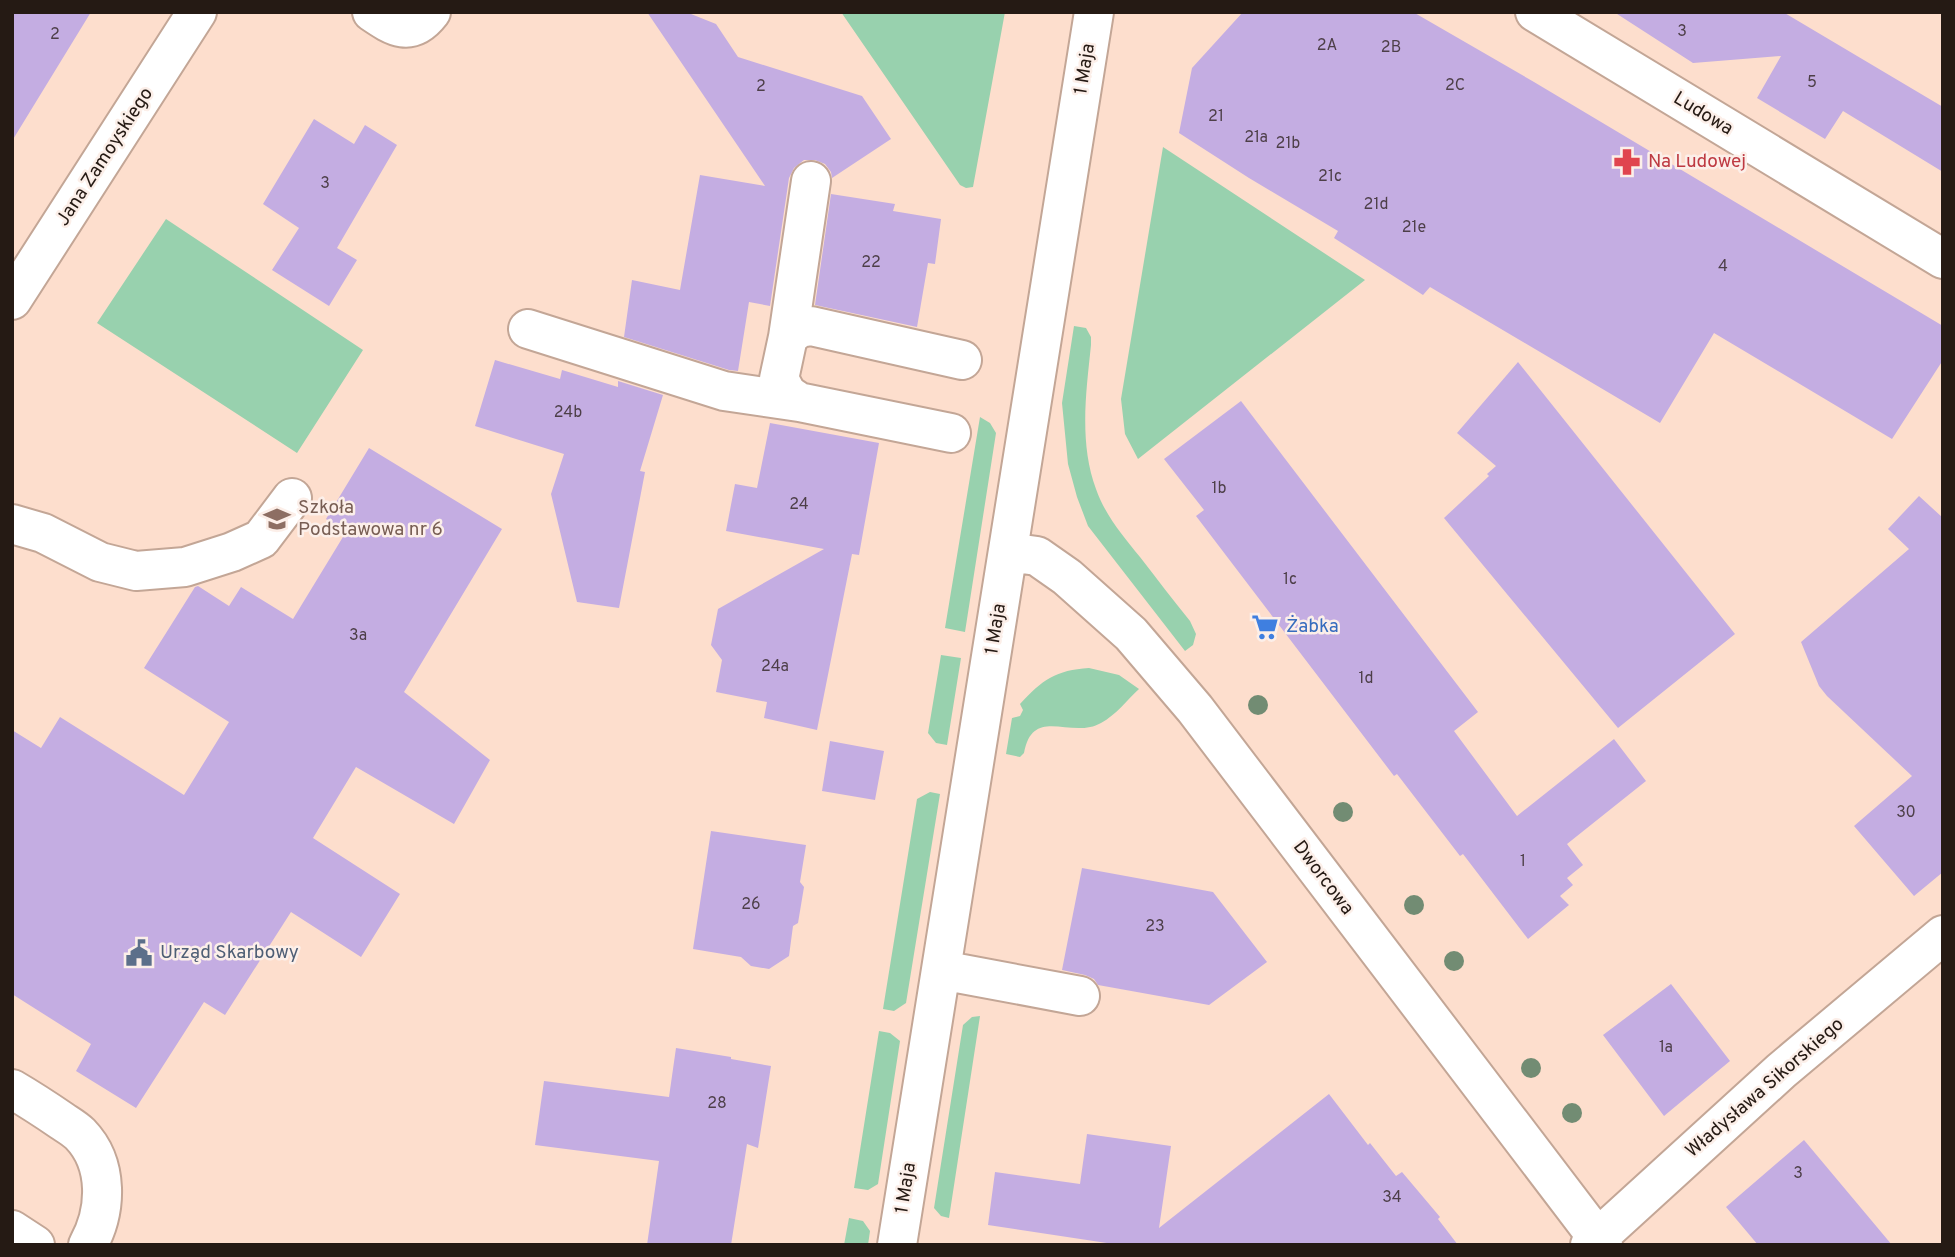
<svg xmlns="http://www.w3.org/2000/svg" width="1955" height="1257" viewBox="0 0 1955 1257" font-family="Overpass,sans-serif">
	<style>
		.green { fill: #98d1ae }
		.building { fill: #c4ade2 }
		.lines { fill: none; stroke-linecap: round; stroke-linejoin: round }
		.minor-casing { stroke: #c3a696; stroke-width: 42 }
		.minor { stroke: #fff; stroke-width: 38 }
		.tree { fill: #728c73 }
		.labels { text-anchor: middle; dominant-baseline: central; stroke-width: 5; stroke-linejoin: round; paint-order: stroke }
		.number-label { font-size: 16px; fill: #4d3f48 }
		.street-label { font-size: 19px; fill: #251a14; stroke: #fcefe9 }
		.health-label { font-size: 19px; fill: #be3a42; stroke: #fcefe9; text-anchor: start }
		.education-label { font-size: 19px; fill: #785e54; stroke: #fcefe9; text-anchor: start }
		.shop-label { font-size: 19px; fill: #366cbe; stroke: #fcefe9; text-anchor: start }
		.service-label { font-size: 19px; fill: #4e5e75; stroke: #fcefe9; text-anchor: start }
	</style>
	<rect width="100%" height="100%" fill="#fddecd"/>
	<path class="green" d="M841,12H1005L973,187L966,188L960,185Z
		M1163,147L1365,280L1138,459L1125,434L1121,399Z
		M166,219L363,350L297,453L97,323Z
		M1074,326L1086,328L1091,337V345C1086,393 1079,443 1096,489C1105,515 1123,536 1140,557C1157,579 1173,600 1190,621L1196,634L1193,645L1185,651L1088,526L1077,497L1068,464L1062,403Z
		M980,417L990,423L996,433L965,632L945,628Z
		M941,655L961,658L947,745L936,743L928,733Z
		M1089,668L1119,675L1139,689C1127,700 1116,715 1101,723C1071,740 1033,705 1024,753L1020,757L1006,754L1012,718L1020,716L1023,710L1020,704C1042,680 1056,670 1089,668Z
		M930,792L940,794L906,1003L894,1011L883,1009L917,799Z
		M980,1016L949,1218L941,1216L934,1208L963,1025L972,1017Z
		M879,1031L890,1033L900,1041L878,1184L868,1190L854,1188Z
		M849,1218L863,1221L870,1231L868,1245H844Z"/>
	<path class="building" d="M12,12H91L12,141Z
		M647,12H686L716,24L738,57L862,96L891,139L832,178L831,172L825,164L815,160H804L794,168L789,178L770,306L749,302L738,371L729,370L624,337L632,280L680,290L700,175L765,186Z
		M1243,12H1413L1534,82L1943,326V360L1892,439L1714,333L1660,423L1430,287L1423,295L1334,238L1338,231L1249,178L1179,133L1192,68Z
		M1614,12H1783L1943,107V172L1843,111L1825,139L1757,98L1781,56L1693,63Z
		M314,119L354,144L365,125L397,145L337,248L357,260L329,306L272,270L299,228L263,204Z
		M831,194L895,204L893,211L941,219L935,264L928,263L917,327L815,305Z
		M495,360L560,379L562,370L618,387V381L663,395L640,471L645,472L619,608L577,602L551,494L564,454L475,426Z
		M1518,362L1735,634L1618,728L1444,518L1489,476L1487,474L1496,466L1457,433Z
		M1241,401L1478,712L1454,731L1517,816L1614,739L1646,781L1567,844L1583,865L1567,878L1573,885L1560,896L1569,905L1528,939L1463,854L1460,856L1397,774L1394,776L1196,516L1204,510L1164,459Z
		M770,423L879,443L859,555L852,554L817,730L764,718L767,702L716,692L722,660L711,645L718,609L824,549L726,531L735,484L757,488Z
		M369,448L502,529L404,692L490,760L454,824L356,767L313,838L400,894L361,957L291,912L225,1015L204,1002L136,1108L76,1071L91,1044L12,994V730L41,748L60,717L184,795L229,722L144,668L195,587L198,586L229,606L241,587L293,619L346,532L326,519Z
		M1919,496L1943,518V872L1914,896L1854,826L1912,776L1827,696L1819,686L1801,642L1909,549L1888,529Z
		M830,741L884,751L875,800L822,791Z
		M711,831L806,845L800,882L804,887L798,923L793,926L789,956L769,969L751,966L741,957L693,949Z
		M1082,868L1213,892L1267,962L1209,1005L1098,985L1094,979L1085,975L1062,970Z
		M1671,984L1730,1061L1664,1116L1603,1035Z
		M676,1048L731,1057V1059L771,1066L758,1148L747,1144L731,1245H647L659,1161L535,1145L544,1081L669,1097Z
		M1329,1094L1368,1145L1370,1143L1396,1176L1402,1172L1440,1217L1438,1219L1458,1245H1120L988,1225L995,1172L1080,1184L1087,1134L1171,1146L1159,1228Z
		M1804,1140L1892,1245H1758L1726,1207Z"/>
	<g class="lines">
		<defs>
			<path id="minor" d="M372,12C394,27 411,38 431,12
				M1535,12L1943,259
				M12,300L197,12
				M528,329L724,391L799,402
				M788,337L811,181
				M951,433L799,402L787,394L779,379L788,337L799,328L811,326L962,360
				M12,524L43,533L100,562L136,571L185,567L232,552L261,539L292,498
				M1008,552L1037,556L1067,577L1131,634L1195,709L1603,1245
				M941,970L1080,996
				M12,1089C29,1099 46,1110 62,1121C68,1125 75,1129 80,1134C109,1164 107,1211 88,1245
				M12,1230L35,1245
				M897,1245L1094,12
				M1590,1245L1781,1071L1943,935"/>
		</defs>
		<use href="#minor" class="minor-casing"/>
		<use href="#minor" class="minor"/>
	</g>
	<g class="tree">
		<circle cx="1258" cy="705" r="10"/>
		<circle cx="1343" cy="812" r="10"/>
		<circle cx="1414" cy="905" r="10"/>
		<circle cx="1454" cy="961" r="10"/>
		<circle cx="1531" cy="1068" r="10"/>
		<circle cx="1572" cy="1113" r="10"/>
	</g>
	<defs>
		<symbol id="pharmacy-bare" viewBox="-9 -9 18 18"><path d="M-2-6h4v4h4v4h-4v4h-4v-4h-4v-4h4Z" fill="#e0444e" stroke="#fcefe9" stroke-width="2.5" paint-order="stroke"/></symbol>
		<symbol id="school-bare" viewBox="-9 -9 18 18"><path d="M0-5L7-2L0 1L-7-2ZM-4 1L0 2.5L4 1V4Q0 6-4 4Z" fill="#8d6e63" stroke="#fcefe9" stroke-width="2.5" paint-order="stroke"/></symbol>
		<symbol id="supermarket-bare" viewBox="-9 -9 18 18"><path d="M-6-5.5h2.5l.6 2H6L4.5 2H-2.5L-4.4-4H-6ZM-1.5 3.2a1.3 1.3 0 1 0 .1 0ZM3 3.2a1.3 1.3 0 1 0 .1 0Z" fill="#3f7fe0" stroke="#fcefe9" stroke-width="2.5" paint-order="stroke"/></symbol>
		<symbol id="civic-bare" viewBox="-9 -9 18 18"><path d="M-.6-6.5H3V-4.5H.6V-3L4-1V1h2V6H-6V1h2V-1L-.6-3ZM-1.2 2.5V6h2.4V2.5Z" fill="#5c6f8a" stroke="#fcefe9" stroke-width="2.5" paint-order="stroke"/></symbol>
	</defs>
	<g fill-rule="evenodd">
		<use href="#pharmacy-bare" x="1608" y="143" width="38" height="38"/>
		<use href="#school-bare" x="258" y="500" width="38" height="38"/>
		<use href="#supermarket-bare" x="1246" y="608" width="38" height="38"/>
		<use href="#civic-bare" x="120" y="934" width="38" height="38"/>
	</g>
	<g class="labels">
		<g class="number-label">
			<text x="1682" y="32">3</text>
			<text x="55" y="35">2</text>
			<text x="1327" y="46">2A</text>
			<text x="1391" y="48">2B</text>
			<text x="1812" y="83">5</text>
			<text x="1455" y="86">2C</text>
			<text x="761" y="87">2</text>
			<text x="1216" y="117">21</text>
			<text x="1256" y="138">21a</text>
			<text x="1288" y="144">21b</text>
			<text x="1330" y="177">21c</text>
			<text x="325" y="184">3</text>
			<text x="1376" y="205">21d</text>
			<text x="1414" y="228">21e</text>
			<text x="871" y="263">22</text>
			<text x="1723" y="267">4</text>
			<text x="568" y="413">24b</text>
			<text x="1219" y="489">1b</text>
			<text x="799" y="505">24</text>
			<text x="1290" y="580">1c</text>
			<text x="358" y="636">3a</text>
			<text x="775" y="667">24a</text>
			<text x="1366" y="679">1d</text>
			<text x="1906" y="813">30</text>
			<text x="1523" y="862">1</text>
			<text x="751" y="905">26</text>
			<text x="1155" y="927">23</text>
			<text x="1666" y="1048">1a</text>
			<text x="717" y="1104">28</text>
			<text x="1798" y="1174">3</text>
			<text x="1392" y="1198">34</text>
		</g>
		<g class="street-label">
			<text transform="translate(1085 69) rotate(-81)">1 Maja</text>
			<text transform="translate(1703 114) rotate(31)">Ludowa</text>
			<text transform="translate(105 157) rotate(-57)">Jana Zamoyskiego</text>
			<text transform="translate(996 629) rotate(-81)">1 Maja</text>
			<text transform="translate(1323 878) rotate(53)">Dworcowa</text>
			<text transform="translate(1765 1088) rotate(-41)">Władysława Sikorskiego</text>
			<text transform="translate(906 1188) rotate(-81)">1 Maja</text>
		</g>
		<g class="health-label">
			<text x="1648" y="162">Na Ludowej</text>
		</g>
		<g class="education-label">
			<text x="298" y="508">Szkoła<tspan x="298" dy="22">Podstawowa nr 6</tspan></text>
		</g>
		<g class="shop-label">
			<text x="1286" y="627">Żabka</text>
		</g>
		<g class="service-label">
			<text x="160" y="953">Urząd Skarbowy</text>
		</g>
	</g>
	<rect width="1955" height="1257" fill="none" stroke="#251a14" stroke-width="28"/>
</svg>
